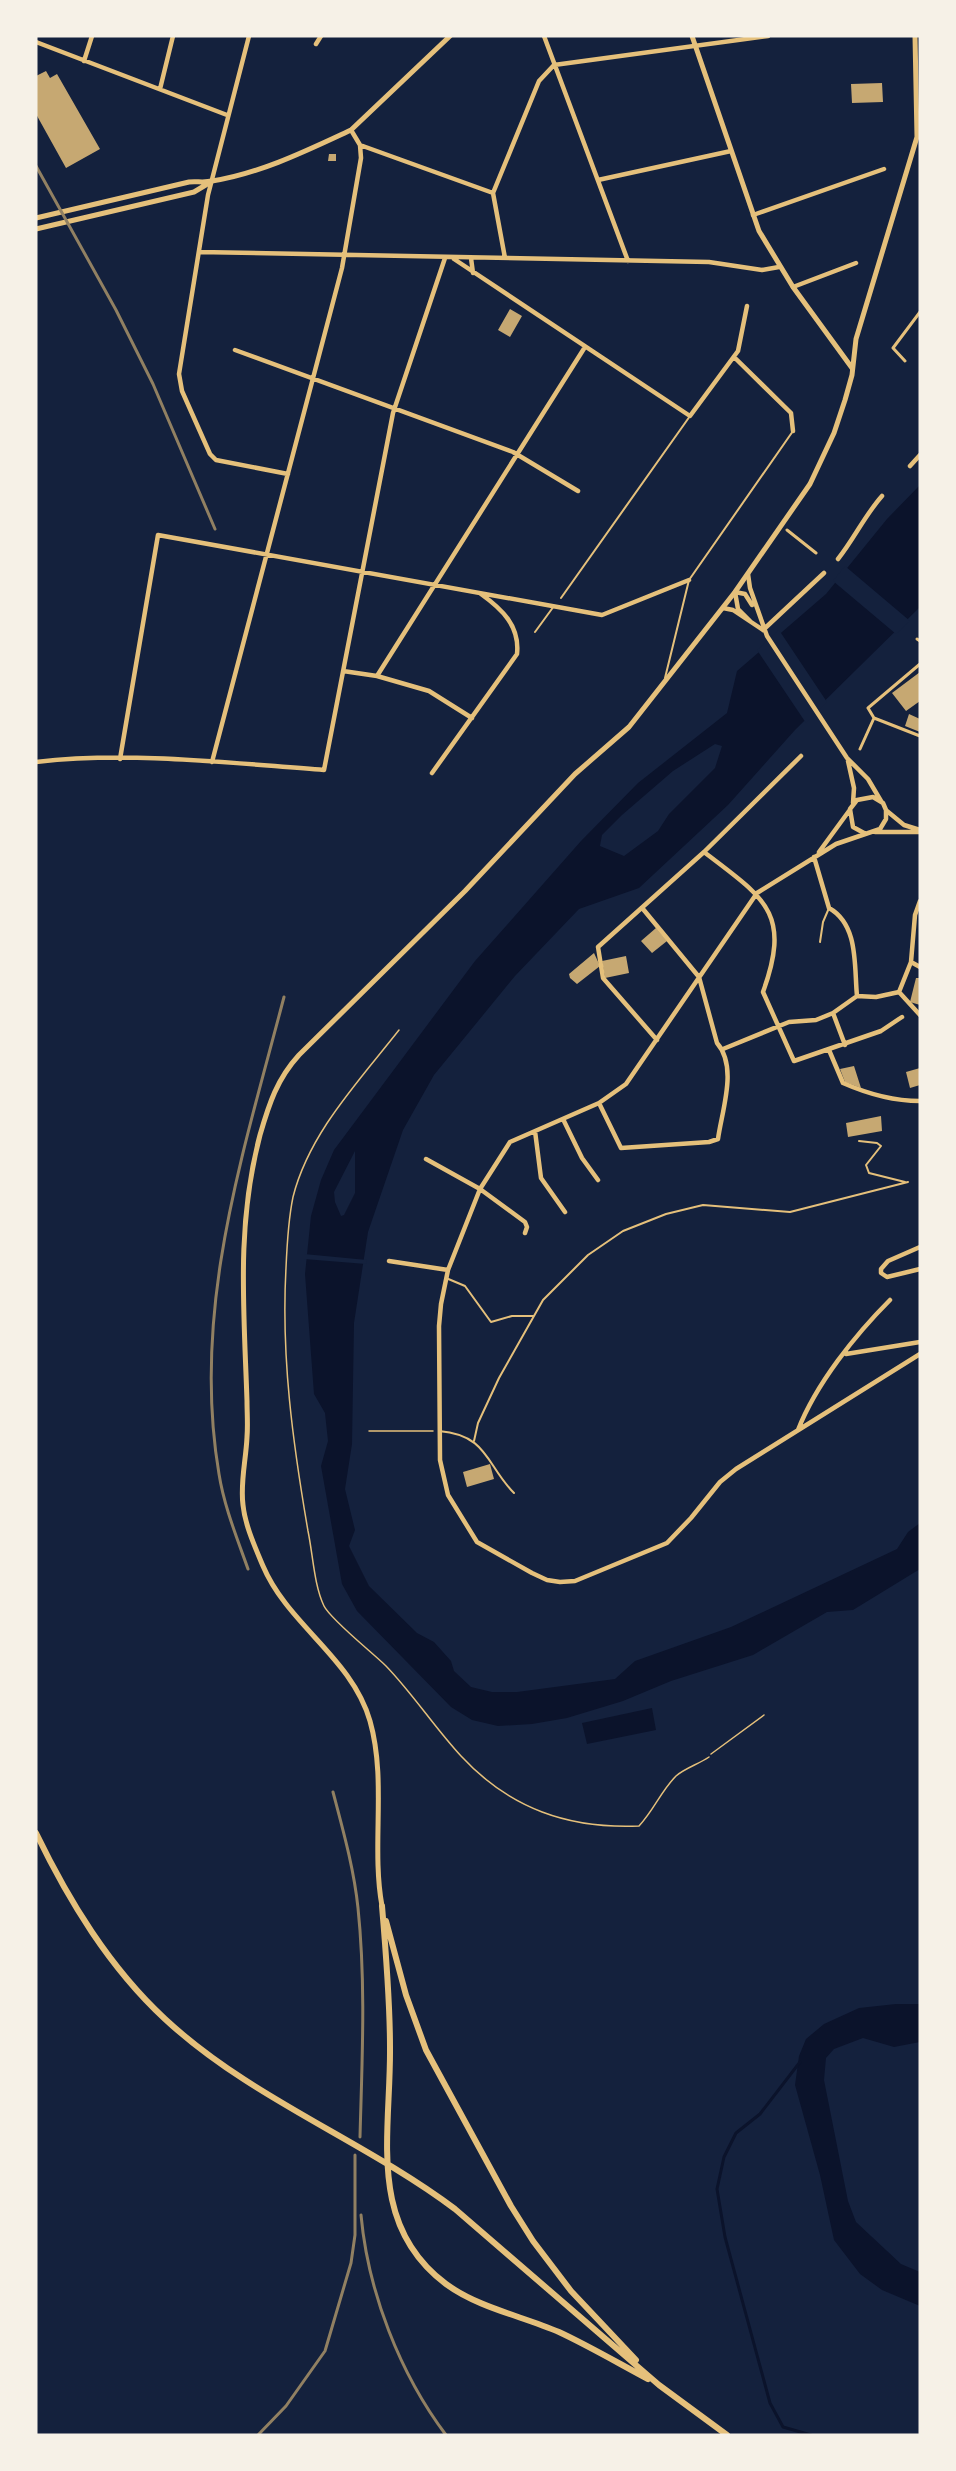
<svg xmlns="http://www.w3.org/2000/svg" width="956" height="2471" viewBox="0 0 956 2471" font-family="Mulish,sans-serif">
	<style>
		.water { fill: #0b132b; fill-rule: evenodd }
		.pier { fill: #14213d }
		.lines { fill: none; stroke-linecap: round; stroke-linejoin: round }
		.stream { stroke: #0b132b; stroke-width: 3 }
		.building { fill: #c6a872 }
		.path { stroke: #e5c07b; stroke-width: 1.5 }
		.service { stroke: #e5c07b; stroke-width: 2 }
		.pedestrian { stroke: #e5c07b; stroke-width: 3 }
		.minor { stroke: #e5c07b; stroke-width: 4.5 }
		.tertiary { stroke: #e5c07b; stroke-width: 5 }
		.secondary { stroke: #e5c07b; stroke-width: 6 }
		.rail { stroke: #918062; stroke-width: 3 }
	</style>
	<rect width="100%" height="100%" fill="#14213d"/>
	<path class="water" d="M920,485V607L795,730L728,805L639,888L579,909L515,976L434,1075L403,1130L368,1232L354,1323L352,1444L345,1489L355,1530L349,1546L369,1586L417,1633L434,1642L451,1661L454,1671L471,1687L492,1692H517L615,1679L635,1661L731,1627L897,1549L908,1532L920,1523V1569L853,1610L827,1612L753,1655L671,1681L623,1701L567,1718L532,1724L498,1726L472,1720L451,1707L357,1611L342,1584L321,1466L328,1441L325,1413L314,1394L305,1274L311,1216L321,1180L334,1150L475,961L581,841L638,783L727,713L737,671L826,594L887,519ZM715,744L722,746L715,768L669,814L658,831L624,856L600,846L602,835L622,815L673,771ZM355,1151V1193L344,1215L341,1216L335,1202L334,1192Z
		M652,1708L656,1730L587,1744L582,1723Z
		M896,2004H920V2042L894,2047L863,2038L834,2049L826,2058L824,2080L848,2201L856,2222L901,2264L920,2272V2306L882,2290L860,2274L834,2240L820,2175L795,2085L799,2056L806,2039L824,2024L859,2008Z"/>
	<path class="pier" d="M845,566L910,621L896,634L833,581Z
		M779,630L827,702L806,723L757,650Z
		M304,1254L367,1260L366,1264L304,1259Z"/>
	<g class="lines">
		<path class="stream" d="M800,2062L760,2114L736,2133L724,2157L717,2189L725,2237L770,2403L783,2427L811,2435"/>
	</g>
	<path class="building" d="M46,71L50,78L57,74L100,149L66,168L36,114V76Z
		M882,83L883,102L852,103L851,84Z
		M329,154H336V161H328Z
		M510,309L522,316L510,337L498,330Z
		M920,672V701L906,711L892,693Z
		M909,714L920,719V732L905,726Z
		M656,928L667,941L652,953L641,941Z
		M594,953L600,966L577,984L570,978L569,974Z
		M626,956L629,973L605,978L602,961Z
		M916,978H920V1005L910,1002Z
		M854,1066L861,1088L845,1082L840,1069Z
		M920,1068V1085L910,1088L906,1072Z
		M881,1116L882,1131L848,1137L846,1123Z
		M490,1464L494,1479L467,1487L463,1472Z"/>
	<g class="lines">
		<path class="path" d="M399,1030C359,1081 309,1133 293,1197C288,1221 287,1244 286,1268C281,1357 293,1444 308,1531C313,1555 314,1585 324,1606C331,1620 373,1653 386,1666C413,1694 435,1728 461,1756C510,1809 569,1829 639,1826C654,1810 661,1791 676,1776C685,1768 699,1764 709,1757
			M369,1431H433
			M711,1754L764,1715"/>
		<path class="service" d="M561,598L690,416
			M535,632L554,606
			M665,678L689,580L793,431
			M820,942L823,922L829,908
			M859,1141L877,1143L881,1146L866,1165L869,1173L905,1182
			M446,1278L465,1286L491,1322L512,1316H533
			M439,1431C488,1435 486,1465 514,1493
			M474,1441L478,1423L499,1378L543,1300L588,1255L623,1231L666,1214L703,1205L790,1212L908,1182"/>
		<path class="pedestrian" d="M905,361L893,348L920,312
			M787,530L816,553
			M917,639L920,641
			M920,664L868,708L874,718L920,736
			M860,749L874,718"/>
		<path class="minor" d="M249,36L208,195L179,374L182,391L210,454L216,460L288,474
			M544,36L628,261
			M36,42L227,115
			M316,44L321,36
			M84,61L92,36
			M160,89L173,36
			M360,145L493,193
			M598,180L731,151
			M493,193L539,81L554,65L768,36
			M493,193L505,258
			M753,215L884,169
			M199,252L709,262L762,270L779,267
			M471,258L473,273
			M454,259L690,416L738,351L747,306
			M793,287L856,263
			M235,350L513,452L578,491
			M734,357L791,413L793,431
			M910,466L920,455
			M838,559C854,539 865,515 882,496
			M748,574L750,588L767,636L847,758L868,779L881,801
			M723,608L733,610L763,630
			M750,621L738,609L735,592L745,594L752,605
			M763,630L824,573
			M343,671L377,676L429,691L472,718
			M377,676L585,347
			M120,759L158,535L602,615L689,580
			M848,761L854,788L853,803
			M36,762C130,751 229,763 324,770L393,413L445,258
			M212,762L342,268L361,158L360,145L351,130
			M432,773L517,654C520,626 502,609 481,594
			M887,811L904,825L920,830
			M875,832H920
			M864,833L853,827L850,809L857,800L873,797L883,803L886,810V819L880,829L836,844L757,893L626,1084L599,1103L510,1142L480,1189L448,1270L441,1304L439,1326L440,1460L448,1495L477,1542L532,1573L547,1580L560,1582L575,1581L667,1543L691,1518L720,1482L736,1469L920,1354
			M704,852C764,898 792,912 763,992L794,1061L881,1031L902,1017
			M819,852L849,811
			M814,857L829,908C859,925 854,966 857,996
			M911,962L920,967
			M899,992L911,962L915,915L920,901
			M899,992L920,1015
			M833,1013L845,1045
			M657,1040L603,978L598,947L704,852L801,756
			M723,1049L789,1022L816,1020L833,1013L857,996L876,997L899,992
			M829,1050L843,1083C868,1094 893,1101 920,1101
			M599,1103L621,1148L709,1142L718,1139C722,1110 738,1067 717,1043L699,977L643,909
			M563,1119L582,1158L598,1180
			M535,1131L541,1178L565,1212
			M426,1159L480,1189L525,1222L527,1227L525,1233
			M920,1247L888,1261L881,1269V1273L887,1277L920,1269
			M389,1261L448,1270
			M846,1354L920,1342
			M798,1430C816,1384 855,1335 890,1300"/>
		<path class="tertiary" d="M692,36L759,231L793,287L852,368
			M36,218L189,182C196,181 204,183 212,181C259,174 308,150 351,130L450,36
			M36,229L194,192L209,183
			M382,1906C371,1846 387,1781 370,1721C352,1658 288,1625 263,1566C255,1547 245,1525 243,1505C240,1483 246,1460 247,1437C248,1425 247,1413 247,1401C244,1309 236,1226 260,1135C269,1104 277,1079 299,1055L465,891L575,774L629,727L735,592L810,484L834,433L845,400L852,375L856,339L917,137L915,36"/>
		<path class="secondary" d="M36,1833C69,1901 109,1967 165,2019C250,2098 363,2140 455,2209L659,2385L727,2435
			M382,1906C386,1953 390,2000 390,2047C391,2133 366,2224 446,2284C479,2308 522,2316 559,2332C589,2346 618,2363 648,2379
			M386,1921L406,1995L426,2050L511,2206L533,2241L571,2291L636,2360"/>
		<path class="rail" d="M36,166L116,310L153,384L215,529
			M248,1569C237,1538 224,1506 219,1474C191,1310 243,1154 284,997
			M333,1792C343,1830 354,1869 358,1908C366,1985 362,2061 360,2137
			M361,2215C368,2292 400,2374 446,2435
			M258,2435L286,2406L325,2351L351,2263L355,2235V2155"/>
	</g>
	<rect width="956" height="2471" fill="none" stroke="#f6f1e7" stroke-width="75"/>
</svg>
